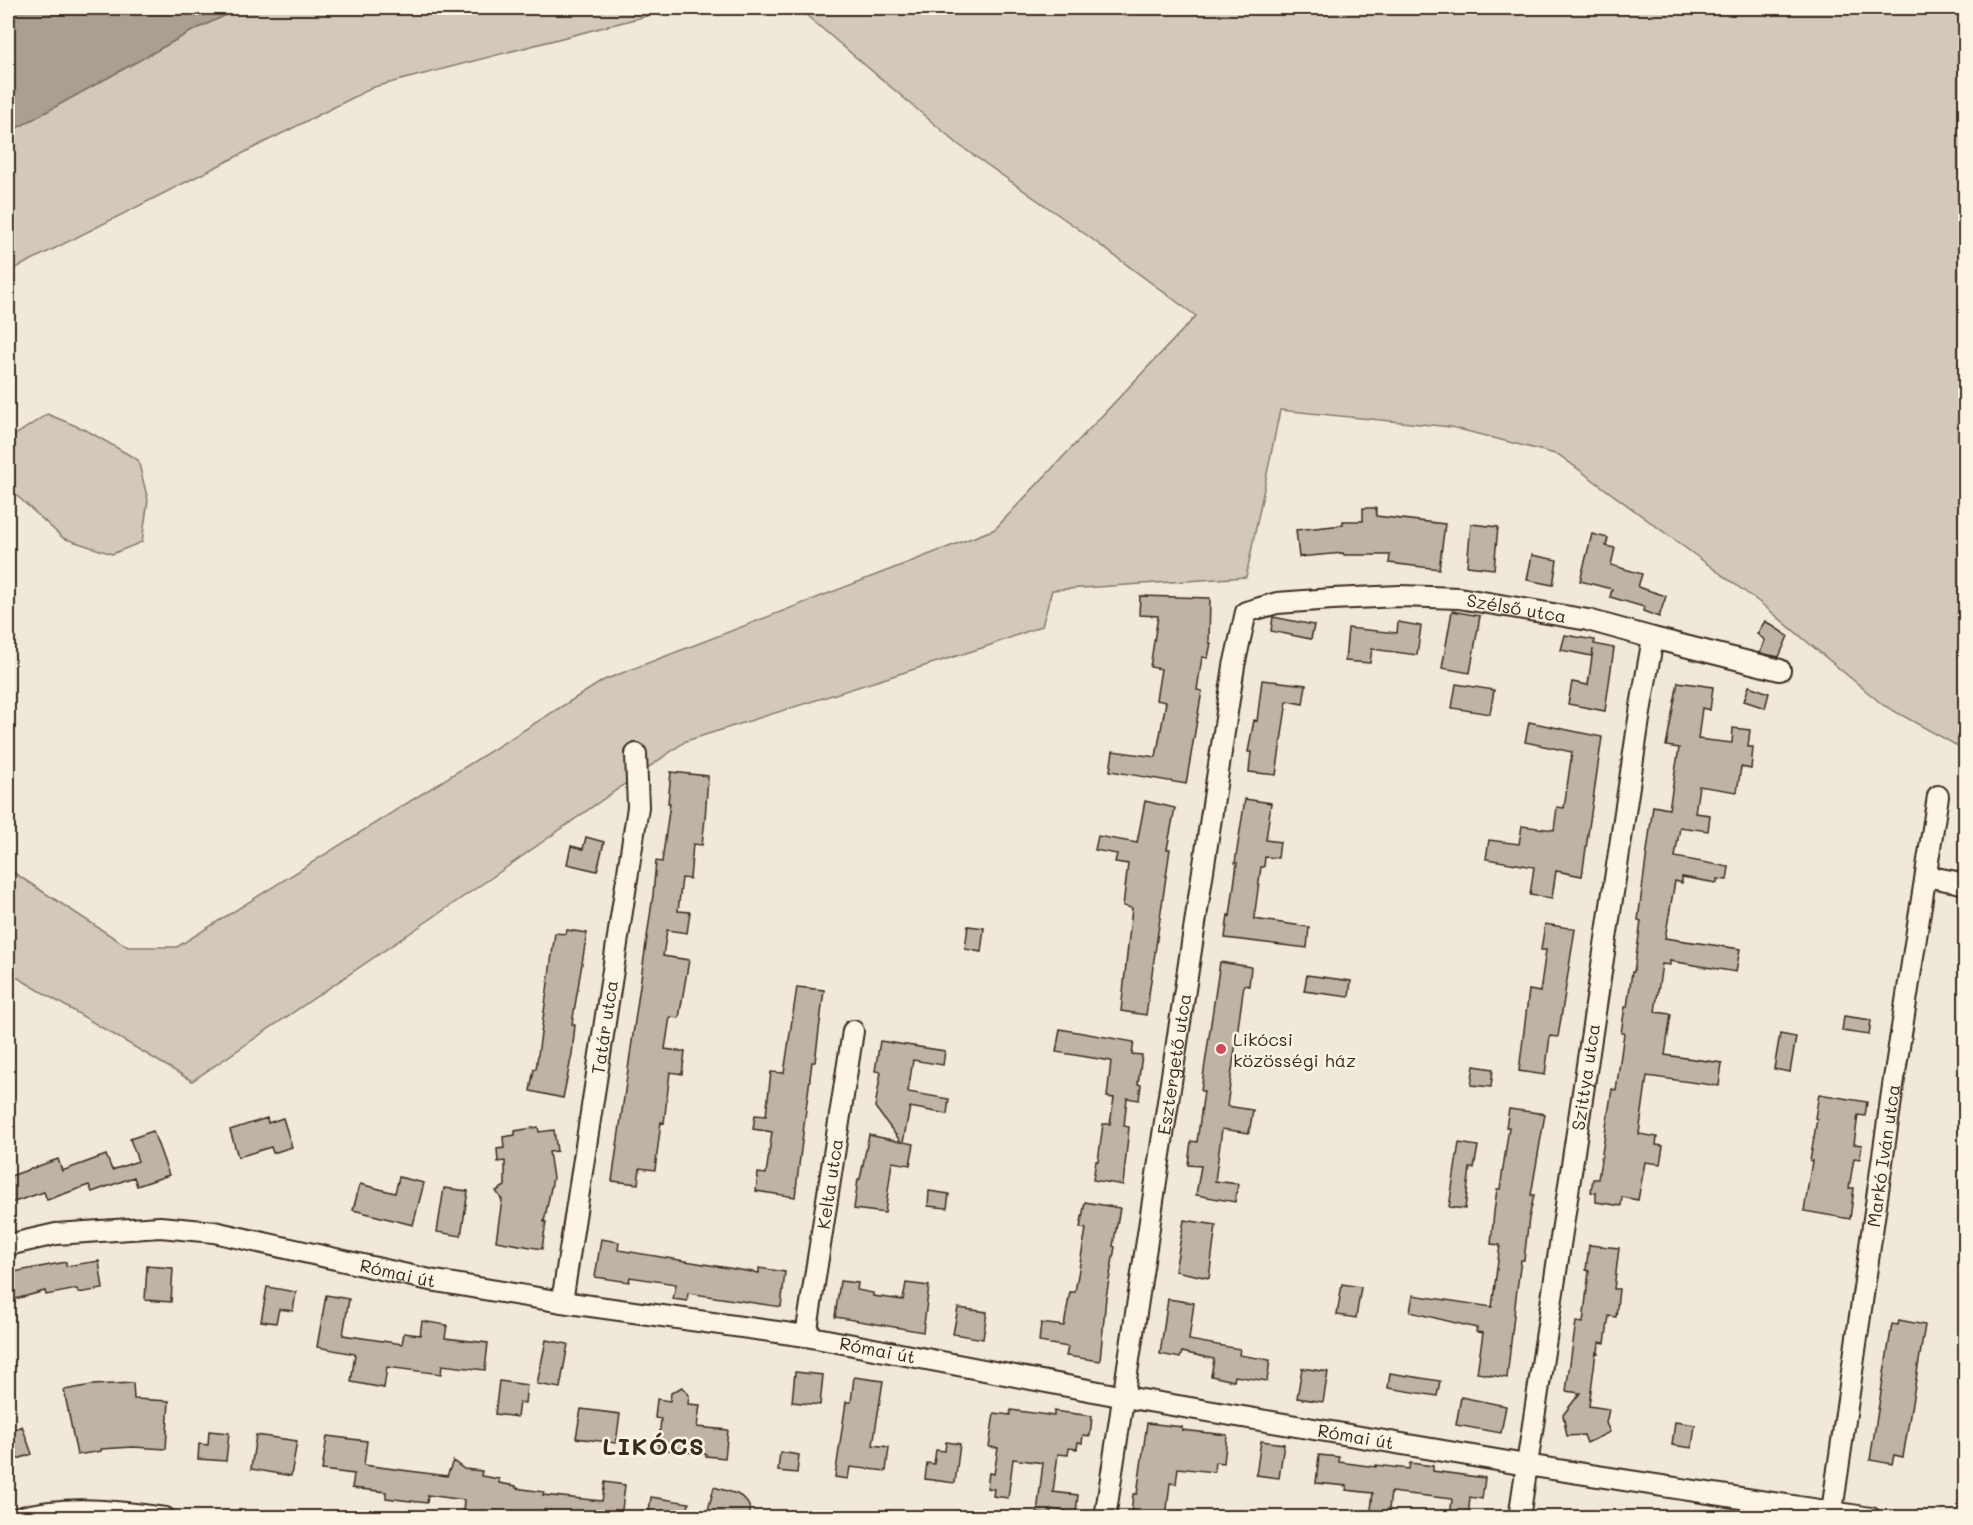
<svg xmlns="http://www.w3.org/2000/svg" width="1973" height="1525" viewBox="0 0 1973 1525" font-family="Mali,sans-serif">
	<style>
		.green { fill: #d2c9ba; stroke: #867a6c; stroke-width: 1.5 }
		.water { fill: #aaa091; stroke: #7e7163; stroke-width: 1.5 }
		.building { fill: #beb3a4; stroke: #3b2a1e; stroke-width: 1.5 }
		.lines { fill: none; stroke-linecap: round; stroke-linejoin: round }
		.minor-casing { stroke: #3b2a1e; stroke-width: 24 }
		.minor { stroke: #fcf5e5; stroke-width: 20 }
		.poi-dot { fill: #d1495b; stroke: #fcf5e5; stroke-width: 2 }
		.labels { text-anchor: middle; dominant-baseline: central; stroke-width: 5; stroke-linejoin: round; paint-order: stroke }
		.street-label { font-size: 18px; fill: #3b2a1e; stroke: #fcf5e5 }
		.poi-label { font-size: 18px; fill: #3b2a1e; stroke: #fcf5e5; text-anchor: start }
		.district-label { font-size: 24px; font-weight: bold; letter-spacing: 1.5px; fill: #3b2a1e; stroke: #fcf5e5 }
	</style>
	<rect width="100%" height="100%" fill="#f0e9d9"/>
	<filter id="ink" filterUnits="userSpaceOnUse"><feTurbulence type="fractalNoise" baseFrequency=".0167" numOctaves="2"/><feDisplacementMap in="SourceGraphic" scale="12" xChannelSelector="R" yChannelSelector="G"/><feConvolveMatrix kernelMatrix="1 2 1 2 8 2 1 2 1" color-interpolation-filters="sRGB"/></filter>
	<g filter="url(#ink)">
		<path class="green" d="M241,8H677L374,87L8,272V133L192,31Z
			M798,8H1965V750L1883,705L1763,605L1559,455L1451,427L1280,410L1246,577L1052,590L1042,626L985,647L686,741L494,876L192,1081L8,972V869L128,947H177L604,680L995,529L1196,316L1077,228L959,145Z
			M47,414L86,430L138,460L148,500L142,542L112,554L63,538L15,494L11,438Z"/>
		<path class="water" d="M8,8H241L192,31L8,133Z"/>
		<path class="building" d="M1363,508H1376V516L1445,524L1439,569L1389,563L1390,555H1344L1343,553L1299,557L1296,530L1343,525V521H1363Z
			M1471,524L1498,527L1494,569L1467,566Z
			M1592,534L1608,538L1606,546L1615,548L1611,565L1642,574L1638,587L1666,596L1659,617L1643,611L1644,607L1610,597L1612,589L1580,581Z
			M1532,555L1557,560L1553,585L1527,580Z
			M1140,596L1210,598L1209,643H1211L1208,658L1202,657L1197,690L1202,691L1186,784L1110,771L1113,751L1156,757L1166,702L1156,700L1161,669L1150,667L1158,616L1139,615Z
			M1452,611L1480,616L1470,673L1442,668Z
			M1273,617L1314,625L1311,639L1271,631Z
			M1765,621L1788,636L1779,657L1760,653L1765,640L1757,634Z
			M1398,622L1421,626L1417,655L1372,649L1370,663L1345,661L1348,628L1397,633Z
			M1565,635L1595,640L1594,644L1614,648L1605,711L1568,704L1572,682L1588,685L1593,649L1592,656L1561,650Z
			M1262,680L1306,685L1303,704L1287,701L1276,775L1249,772L1251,752H1248L1254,720L1257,721Z
			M1678,682L1713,687L1710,710L1702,708L1698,739L1732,743L1733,728L1750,730L1748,747H1753L1751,769L1741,767L1737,792L1699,786L1695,813L1710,815L1708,831L1680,827L1675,857L1729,867L1727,880L1717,879V883L1682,877V883L1675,881L1665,938L1740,949L1736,972L1670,961V965L1662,964L1655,1012L1671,1014L1665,1055L1722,1063L1719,1086L1647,1076L1639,1134L1657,1137L1656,1145L1663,1146L1660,1164L1645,1162L1638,1200L1622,1197L1621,1206L1596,1202V1193L1591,1192L1593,1179H1598L1612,1089L1616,1090L1624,1033H1621L1625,1007H1627L1632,972H1634L1641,921L1638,920L1653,806L1669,809L1679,748L1666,746Z
			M1456,684L1494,690L1490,714L1452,708Z
			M1749,686L1769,693L1765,708L1744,701Z
			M1529,722L1602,737L1582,876L1556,871L1552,898L1530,895L1534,867L1486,859L1489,840L1519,844L1522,826L1554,830L1557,807L1564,808L1572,752L1525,742Z
			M671,772L708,776L705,819L702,845L693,844L690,879L682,878L678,911L690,912L687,933L667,930L663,956L689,960L679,1018L670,1017L665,1049L685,1052L682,1074L670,1072L664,1123L661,1122L655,1170L640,1168L638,1184L612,1181L653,895L656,861L662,862L670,803H668Z
			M1245,799L1271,803L1266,840L1280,842L1278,858L1265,857L1264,867H1261L1254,919L1309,927L1307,948L1225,938L1228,915L1230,916L1237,863H1235Z
			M1145,801L1175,808L1167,849H1170L1146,1015L1121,1011L1132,908L1123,906L1128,864L1115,862L1117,854L1095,850L1098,836L1137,843Z
			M586,837L604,842L597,871L567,864L571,846L583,849Z
			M1545,924L1575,929L1558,1037L1550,1036L1545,1075L1519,1071L1529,990L1540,992L1546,950H1541Z
			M968,926L984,928L981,952L965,949Z
			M567,930L587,933L572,1024L575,1025L572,1054L563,1098L530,1091L534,1069H536L555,933L566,934Z
			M1220,962L1251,967L1249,986L1244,985L1227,1106L1253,1110L1249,1133L1222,1129L1215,1181L1238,1184L1235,1202L1196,1195L1201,1166L1188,1165L1191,1141L1197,1142L1204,1091H1201Z
			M1307,975L1351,981L1349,997L1304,991Z
			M797,987L824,990L815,1062H812L795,1197L756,1191L758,1173L766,1174L772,1132L753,1129L755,1115L766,1116L771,1072L784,1073Z
			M1844,1016L1871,1020L1869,1035L1842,1031Z
			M1060,1029L1134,1042L1132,1054L1142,1055L1138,1084L1141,1085L1139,1100L1127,1098L1124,1126L1129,1127L1123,1185L1093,1180L1096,1161H1098L1103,1124H1110L1114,1098L1107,1097L1111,1061L1056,1052Z
			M1780,1034L1796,1037L1790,1072L1774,1069Z
			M880,1041L945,1051L943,1065L913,1060L908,1092L949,1099L947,1114L910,1107L903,1142L914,1144L910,1165L892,1162L885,1213L854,1209L858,1179H860L869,1135L901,1142L875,1107L881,1072L875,1071Z
			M1474,1066L1493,1069L1491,1087L1471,1085Z
			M1819,1094L1867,1102L1865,1116L1858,1115L1854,1144L1862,1145L1860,1159L1854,1158L1849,1188H1854L1850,1219L1804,1211L1812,1161H1810L1817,1119L1815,1118Z
			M1509,1109L1545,1114L1531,1195H1534L1529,1218L1524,1260H1521L1516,1297L1507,1378L1477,1373L1483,1333L1476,1332L1477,1328L1410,1312L1413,1295L1492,1307L1500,1245L1491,1244L1494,1212L1497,1189H1500L1509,1127H1506Z
			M267,1118L268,1123L283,1118L292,1147L273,1153L271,1147L238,1157L230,1130Z
			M538,1127L539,1132L554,1130L557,1151L549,1152L553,1178L544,1222H546L542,1249L496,1241L502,1200L496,1191L505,1186V1161L498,1162L497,1149L504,1148L503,1137L515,1135V1131Z
			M153,1131L169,1175L137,1186L134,1177L92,1192L89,1185L47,1200L44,1192L8,1204V1177L58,1159L62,1171L106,1155L112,1170L138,1161L130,1139Z
			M1459,1143L1478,1146L1474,1168H1470L1465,1209L1449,1207Z
			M399,1177L424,1183L413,1225L353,1210L360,1184L395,1193Z
			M444,1188L468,1191L461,1236L437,1232Z
			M929,1191L949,1194L947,1208L928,1206Z
			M1085,1202L1120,1208L1113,1246L1115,1247L1106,1297L1100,1361L1066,1356L1068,1347L1039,1342L1041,1323L1064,1326L1070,1292H1075L1086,1229L1080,1228Z
			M1184,1220L1216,1225L1209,1278L1175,1271Z
			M601,1239L619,1242L618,1250L759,1273V1268L785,1272L781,1307L688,1293L687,1301L673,1299L676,1284L630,1277L629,1282L595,1277Z
			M1589,1245L1619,1248L1614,1289H1619L1616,1317L1609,1316L1605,1343L1599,1342L1598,1353L1596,1352L1589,1406L1609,1409L1606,1423L1610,1432L1587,1443L1584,1435L1567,1436L1563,1415L1580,1393L1566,1391L1576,1322L1583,1323L1589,1271L1586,1270Z
			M99,1261L103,1289L78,1293L77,1289L46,1295L45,1291L8,1301V1273L66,1262V1266Z
			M147,1266L173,1268L171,1302L145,1300Z
			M840,1281L858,1283L857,1290L873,1293V1296L903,1300L906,1283L929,1286L923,1332L835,1317Z
			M1342,1284L1361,1287L1356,1318L1337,1315Z
			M267,1287L296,1292L293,1311L279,1309L276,1323L261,1321Z
			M326,1295L349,1299L343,1335L402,1344L404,1333L420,1335L422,1321L447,1325L445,1338L488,1343L485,1370L442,1365L441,1374L387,1367L384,1388L351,1382L355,1354L317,1347Z
			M1168,1299L1194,1303L1189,1340L1240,1349L1239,1355L1270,1360L1267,1381L1235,1376L1234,1381L1211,1376L1214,1359L1182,1352L1180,1358L1160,1354Z
			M958,1308L987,1312L983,1339L953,1334Z
			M1899,1320L1925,1325L1903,1457L1894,1455L1892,1464L1870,1460L1892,1324L1898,1325Z
			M546,1340L568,1344L560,1388L537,1384Z
			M1302,1368L1328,1372L1323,1402L1297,1398Z
			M795,1372L823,1375L820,1405L792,1402Z
			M1390,1373L1440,1381L1437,1396L1388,1388Z
			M854,1377L883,1381L873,1445L889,1447L886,1471L850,1467L848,1479L835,1477L846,1402H851Z
			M499,1381L527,1385L525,1403L519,1402L517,1417L495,1414Z
			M133,1383L134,1399L169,1401L166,1449L133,1447L101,1449V1451L77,1455L64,1390L92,1385Z
			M682,1387L689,1395L688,1404L700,1405L697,1427L728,1430L725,1458L706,1456V1454L658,1449L661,1419L655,1418L657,1399L670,1401L671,1393Z
			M1461,1397L1506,1406L1501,1433L1456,1425Z
			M581,1409L620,1414L616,1443L576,1438Z
			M1011,1410L1054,1416V1411L1092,1416L1090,1436L1083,1435L1082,1443L1078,1442L1077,1449L1069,1448L1068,1455L1058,1454L1053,1492L1078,1495L1076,1513L1051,1509L1050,1515L1037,1513L1043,1463L1013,1459L1008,1498L993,1496L994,1489L987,1488L989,1473L994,1474L998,1448L989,1447L994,1413L1010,1415Z
			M1675,1422L1695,1425L1692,1448L1672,1445Z
			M1147,1423L1182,1427V1430L1227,1435L1224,1463L1215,1462L1214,1472L1178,1468L1176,1484L1170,1483L1166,1518H1138L1139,1516L1131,1515L1133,1494H1137Z
			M22,1426L32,1454L12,1461L8,1449V1432Z
			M209,1431L229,1433L226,1461L198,1459L199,1444L208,1445Z
			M256,1435L297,1441L291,1476L251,1469Z
			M327,1436L367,1441L364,1465L447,1476L453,1461L464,1469L482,1471L481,1476L499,1479V1483L516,1486V1488L544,1492L543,1495L602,1501L605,1482L625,1485L621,1518H494L486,1516V1514L463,1511L464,1500L428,1495L427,1503L386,1498V1492L352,1488L354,1474L322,1470Z
			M1261,1441L1284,1444L1279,1478L1256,1475Z
			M946,1442L960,1444L955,1483L925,1479L927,1463L934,1464L936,1450L945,1451Z
			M780,1452L799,1455L797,1473L778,1471Z
			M1319,1455L1339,1457V1462L1376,1467V1465L1409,1469L1410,1463L1433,1466V1471L1485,1478L1482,1499L1470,1497L1468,1518H1450L1452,1499L1391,1492L1388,1518H1370L1373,1493L1346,1490L1347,1486L1316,1483Z
			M714,1487L737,1494L745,1499L749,1506L751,1518H706Z
			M651,1497L689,1503L686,1518H648Z"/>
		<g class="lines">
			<defs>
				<g id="minor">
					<path d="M1926,876L1966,884"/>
					<path id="s1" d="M8,1245L56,1234L160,1227L214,1232L430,1280L562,1302L806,1336L1125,1397L1526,1465L1871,1518"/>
					<path id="s2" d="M562,1302L638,807L636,754"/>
					<path id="s3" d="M806,1336L853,1031"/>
					<path d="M18,1518C67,1505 116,1511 165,1518"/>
					<path id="s4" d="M1105,1518L1234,666L1246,612L1277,603L1332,599L1400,596L1459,598L1588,620L1653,638L1780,670"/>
					<path id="s5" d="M1519,1518L1641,706L1653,638"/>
					<path id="s6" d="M1831,1518L1894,1079L1938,796"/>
				</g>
			</defs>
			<use href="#minor" class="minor-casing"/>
			<use href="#minor" class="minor"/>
		</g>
	</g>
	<circle class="poi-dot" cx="1221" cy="1049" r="6"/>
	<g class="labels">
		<g class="street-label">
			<text stroke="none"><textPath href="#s4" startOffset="1190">Szélső utca</textPath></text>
			<text stroke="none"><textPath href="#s2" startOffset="278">Tatár utca</textPath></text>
			<text stroke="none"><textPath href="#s4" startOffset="459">Esztergető utca</textPath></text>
			<text stroke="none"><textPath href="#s5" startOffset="446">Szittya utca</textPath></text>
			<text stroke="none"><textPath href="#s6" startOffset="366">Markó Iván utca</textPath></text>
			<text stroke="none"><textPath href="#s3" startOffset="154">Kelta utca</textPath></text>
			<text stroke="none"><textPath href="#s1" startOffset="396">Római út</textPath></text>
			<text stroke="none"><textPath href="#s1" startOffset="882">Római út</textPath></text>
			<text stroke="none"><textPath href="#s1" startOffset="1368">Római út</textPath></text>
		</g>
		<g class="poi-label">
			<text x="1233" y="1039">Likócsi<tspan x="1233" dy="21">közösségi ház</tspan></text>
		</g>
		<g class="district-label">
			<text x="654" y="1445">LIKÓCS</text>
		</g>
	</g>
	<rect width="1973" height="1525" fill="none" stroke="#fcf5e5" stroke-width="30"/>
	<rect x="15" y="15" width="1943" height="1495" fill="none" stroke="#3b2a1e" stroke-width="2" filter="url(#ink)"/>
</svg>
